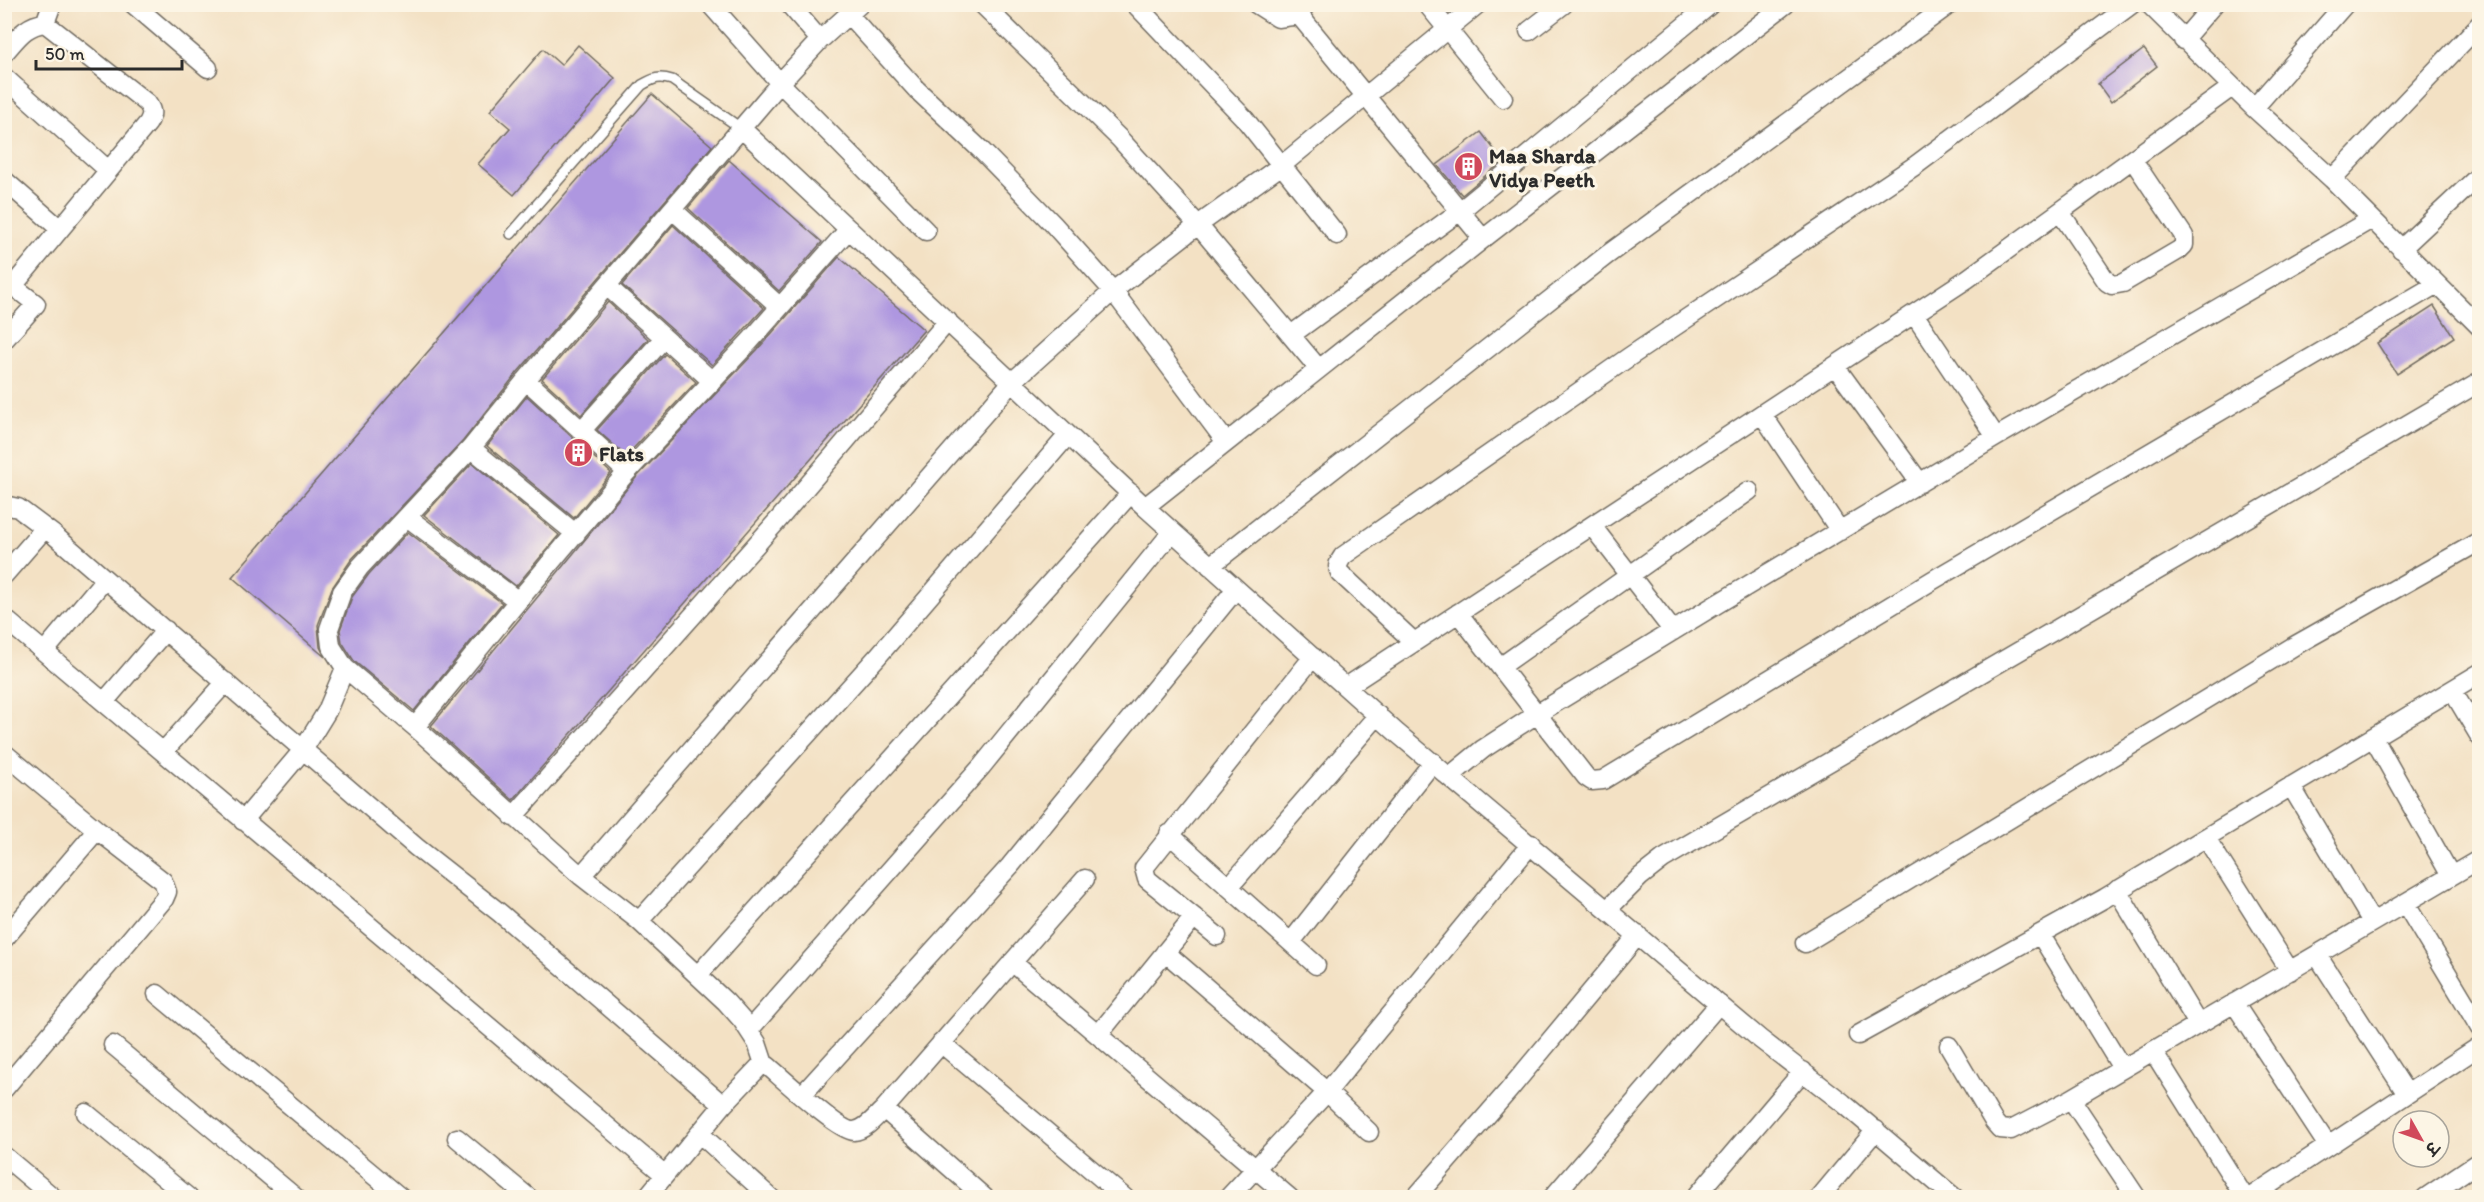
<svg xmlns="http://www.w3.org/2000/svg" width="2484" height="1202" viewBox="0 0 2484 1202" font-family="Itim,'Playpen Sans Deva',sans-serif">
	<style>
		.building { fill: #ae97e0 }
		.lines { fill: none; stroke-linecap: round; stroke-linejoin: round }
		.service-casing { stroke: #716b61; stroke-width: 12 }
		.minor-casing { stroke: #716b61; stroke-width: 21 }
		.service { stroke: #fff; stroke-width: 9 }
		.minor { stroke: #fff; stroke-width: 18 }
		.labels { text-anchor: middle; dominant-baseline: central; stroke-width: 6; stroke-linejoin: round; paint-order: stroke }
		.poi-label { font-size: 21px; font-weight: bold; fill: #2b2b2b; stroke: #fcf5e5; text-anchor: start }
	</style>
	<rect width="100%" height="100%" fill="#fcf5e5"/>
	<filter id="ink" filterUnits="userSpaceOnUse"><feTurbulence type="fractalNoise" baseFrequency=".0167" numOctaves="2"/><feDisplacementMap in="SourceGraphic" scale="12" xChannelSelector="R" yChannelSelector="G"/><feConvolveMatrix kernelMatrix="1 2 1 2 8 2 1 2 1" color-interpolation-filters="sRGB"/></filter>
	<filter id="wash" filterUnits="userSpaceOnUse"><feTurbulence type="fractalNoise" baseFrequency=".008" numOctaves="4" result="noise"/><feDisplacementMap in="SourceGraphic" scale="24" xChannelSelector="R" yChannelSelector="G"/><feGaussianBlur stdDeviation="1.35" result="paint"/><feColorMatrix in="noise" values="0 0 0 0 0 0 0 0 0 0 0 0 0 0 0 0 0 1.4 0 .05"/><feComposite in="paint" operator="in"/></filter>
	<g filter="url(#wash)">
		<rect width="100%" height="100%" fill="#f3e1c4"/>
		<g id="blocks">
			<path class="building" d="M578,45L615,78L514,195L478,164L510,128L490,111L543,49L561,65Z
				M2144,49L2157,66L2111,102L2098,84Z
				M652,94L712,146L517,373L463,441L351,560L332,588L318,625L320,647L325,657L232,577Z
				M1481,132L1503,161L1462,195L1437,165Z
				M729,160L822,242L779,291L688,208Z
				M673,225L764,308L712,365L622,285Z
				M839,257L924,330L513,800L431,726L635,479L758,349Z
				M608,302L648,339L581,415L542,379Z
				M2434,306L2454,337L2397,374L2377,343Z
				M665,354L696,382L626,456L597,430Z
				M527,396L611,473L574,518L487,446Z
				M472,463L559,535L516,586L424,515Z
				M408,532L502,603L414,711L354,661L342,642L340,630L352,597L369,574Z"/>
		</g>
	</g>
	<g filter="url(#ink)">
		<use href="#blocks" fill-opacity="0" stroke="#716b61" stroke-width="1.5"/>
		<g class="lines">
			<defs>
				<path id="service" d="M511,234L642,85C654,78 659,76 672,80L742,129"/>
				<path id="minor" d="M133,4L208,68
					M710,4L780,83L926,231
					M789,4L820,40
					M982,4L1119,138L1198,225L1319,369
					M1135,4L1244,118L1337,235
					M1256,4L1278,18L1299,15
					M1306,4L1299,15L1483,239
					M1427,4L1503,98
					M2149,4L2254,108L2332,179L2480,327
					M849,15L917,90L982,151L1053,224L1113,291L1226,442
					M45,23L52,4
					M1529,31L1564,4
					M2183,40L2214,4
					M4,53C17,39 25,25 45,23L147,103C152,110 153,114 148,123L13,286
					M4,77L108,170
					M2254,108L2345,4
					M742,129L1145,507L1397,733L1760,1039L1843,1103L1955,1198
					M2332,179L2480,24
					M4,180L60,229
					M673,210L780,307
					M2060,212L2107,282L2112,285L2123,283L2179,250L2184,245V236L2133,160
					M2401,249L2480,175
					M4,279L36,304L4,340
					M607,286L712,381
					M1914,314L1996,437
					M1291,335L1460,211L1711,4
					M1835,366L1920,483
					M526,380L627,472
					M1762,414L1840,531
					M582,430L664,338
					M471,448L576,534
					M4,505L18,508L54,535L416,847L500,913L723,1105
					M1145,507L1483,239L1786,4
					M407,517L518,601
					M1592,526L1673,631
					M1210,566L1607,255L1950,4
					M4,575L45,528
					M1458,613L1586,777L1592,781L1603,780L1933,580L2437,284
					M4,618L665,1175
					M1414,642L1340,573C1336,566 1339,562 1343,556L1629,357L1916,165L2132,4
					M44,652L105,579
					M1500,667L1749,491
					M1346,687L1967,279L2232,87
					M2452,690L2480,737
					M104,702L166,630
					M415,727L518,601L627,472L750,341L849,229
					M2373,737L2451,876
					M163,752L226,682
					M4,753L97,830L163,881L167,892L164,899L4,1089
					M1450,776L1483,749L1537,714L1717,604L1996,437L2370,220
					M2291,786L2372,922
					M513,817L779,519L948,321
					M243,821L303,750L327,711L345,668
					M1169,834L1316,965
					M2206,838L2290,971
					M581,876L1012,382L1113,291L1198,225L1282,165L1478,4
					M1229,887L1378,715
					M2117,890L2198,1024
					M2405,903L2480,1028
					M1608,909L1640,877L1663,859L2480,382
					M639,921L878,656L1068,435
					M2040,934L2122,1068
					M1217,936L1147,879L1144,868L1313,657
					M4,939L97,830
					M1291,942L1433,762
					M1805,943L2294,646L2480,541
					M1165,952L1327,1092L1369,1132
					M2317,955L2407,1094
					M1012,962L1290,1198
					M698,975L1131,493
					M157,994L401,1198
					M2234,1003L2328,1146
					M749,1030L982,766L1172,532
					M1098,1035L1194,917
					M1858,1035L2105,898L2480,673
					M941,1043L1125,1198
					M113,1045L296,1198
					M1949,1046L1994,1122L2000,1129L2011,1130L2071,1099L2480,859
					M2153,1051L2245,1198
					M764,1064L757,1043L742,1020L726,1002L639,921L581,876L415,727L345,668L331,646L329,629L342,592L360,567L471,448L526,380L780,83L820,40L860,4
					M802,1095L1010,866L1236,589
					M2071,1099L2137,1198
					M884,1109L985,1198
					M86,1113L189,1198
					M700,1134L771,1198
					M457,1138L529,1198
					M4,1156L54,1198
					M646,1198L723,1105L762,1064L768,1066C781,1077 840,1132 854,1131C866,1130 876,1116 884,1109L1085,879
					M1228,1198L1327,1092L1531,844
					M1415,1198L1509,1090L1638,935
					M1552,1198L1719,1004
					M1695,1198L1803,1071
					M1819,1198L1876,1130
					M2249,1198L2480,1046
					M2425,1198L2480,1161"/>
			</defs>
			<use href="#service" class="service-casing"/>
			<use href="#minor" class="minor-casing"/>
			<use href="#service" class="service"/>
			<use href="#minor" class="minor"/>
		</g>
	</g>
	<defs>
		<symbol id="building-disc" viewBox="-11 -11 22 22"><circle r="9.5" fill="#d1495b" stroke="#fcf5e5"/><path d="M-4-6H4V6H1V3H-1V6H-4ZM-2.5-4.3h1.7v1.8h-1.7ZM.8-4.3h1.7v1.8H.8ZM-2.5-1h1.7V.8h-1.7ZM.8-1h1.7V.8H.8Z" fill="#fff"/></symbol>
	</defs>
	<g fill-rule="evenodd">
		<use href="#building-disc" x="1452" y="150" width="33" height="33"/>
		<use href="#building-disc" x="562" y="436" width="33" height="33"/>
	</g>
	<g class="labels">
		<g class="poi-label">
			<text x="1489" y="155">Maa Sharda<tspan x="1489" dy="24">Vidya Peeth</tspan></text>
			<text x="599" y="453">Flats</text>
		</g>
	</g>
	<rect width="2484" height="1202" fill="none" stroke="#fcf5e5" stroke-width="24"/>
	<g transform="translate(2421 1139) rotate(130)"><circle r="28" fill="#fcf5e5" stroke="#a8a49b" stroke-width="1.5"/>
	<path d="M0-4.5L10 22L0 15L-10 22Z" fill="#d1495b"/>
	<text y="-9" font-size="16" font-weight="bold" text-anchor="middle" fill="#2b2b2b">उ</text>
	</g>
	<path d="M36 60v9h146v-9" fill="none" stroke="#2b2b2b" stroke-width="3"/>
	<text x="45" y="60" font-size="18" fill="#2b2b2b" stroke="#fcf5e5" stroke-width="4.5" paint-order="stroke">50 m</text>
</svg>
